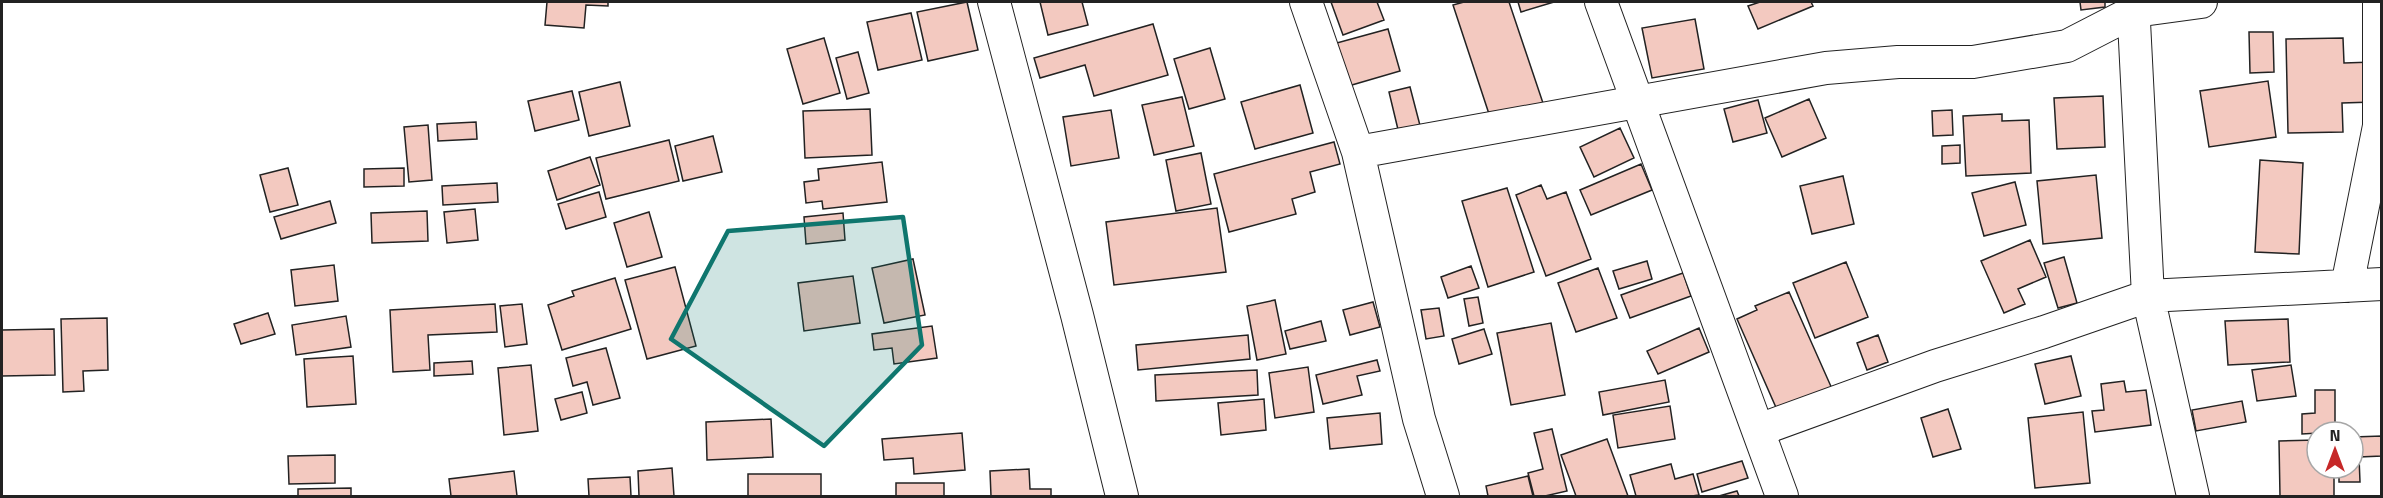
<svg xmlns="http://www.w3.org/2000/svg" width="2383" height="498" viewBox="0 0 2383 498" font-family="'Titillium Web',sans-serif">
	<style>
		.building { fill: #f3c9c0; stroke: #222; stroke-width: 1.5 }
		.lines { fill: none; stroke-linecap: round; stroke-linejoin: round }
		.minor-casing { stroke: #222; stroke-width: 34 }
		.minor { stroke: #fff; stroke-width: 32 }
		.marked { fill: #0f766e; fill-opacity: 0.2; stroke: #0f766e; stroke-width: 4.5; stroke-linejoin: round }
	</style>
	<rect width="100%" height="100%" fill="#fff"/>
	<path class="building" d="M547,2H608V6L586,5L584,28L545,25Z
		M967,2L978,50L928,61L917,12Z
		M1040,2H1082L1088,25L1048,35Z
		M1331,2H1377L1384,20L1343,35Z
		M1464,2H1509L1545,109L1493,126L1453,5Z
		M1518,2H1554L1521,12Z
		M1760,2H1811L1813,6L1758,29L1748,6Z
		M2080,2H2105V7L2081,10Z
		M911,13L922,60L878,70L867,22Z
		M1695,19L1704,69L1652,78L1642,28Z
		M1153,24L1168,75L1094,96L1085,65L1040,78L1034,58Z
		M1388,29L1400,71L1345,87L1333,44Z
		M2249,32H2273L2274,72L2250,73Z
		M824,38L840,93L803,104L787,49Z
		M2343,38L2344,63L2373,62V102L2342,103L2343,132L2288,133L2286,39Z
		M1210,48L1225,99L1189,109L1174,59Z
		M858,52L869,93L847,99L836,58Z
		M2268,81L2276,137L2209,147L2200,91Z
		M620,82L630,126L589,136L579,92Z
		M1300,85L1313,133L1255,149L1241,102Z
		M1410,87L1423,137L1401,142L1389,92Z
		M572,91L579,120L535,131L528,101Z
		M2103,96L2105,147L2057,149L2054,98Z
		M1182,97L1194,146L1154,155L1142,105Z
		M1809,99L1826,138L1782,157L1765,118Z
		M1758,100L1767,133L1733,142L1724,109Z
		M870,109L872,155L805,158L803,111Z
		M1111,110L1119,158L1071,166L1063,117Z
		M1952,110L1953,135L1933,136L1932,111Z
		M2002,114V121L2029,120L2031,173L1966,176L1963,116Z
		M476,122L477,139L438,141L437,124Z
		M428,125L432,180L409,182L404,127Z
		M1620,128L1634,158L1594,177L1580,147Z
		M713,136L722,172L683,181L675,146Z
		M669,140L679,181L606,199L596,158Z
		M1334,142L1340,164L1310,172L1315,192L1292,199L1296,214L1229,232L1214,174Z
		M1960,145V163L1942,164V146Z
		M1201,153L1211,204L1176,211L1166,160Z
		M590,157L600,185L557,200L548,171Z
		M2260,160L2303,163L2299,254L2255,252Z
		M882,162L887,202L823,209L822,201L806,203L804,182L819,180L818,169Z
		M1641,164L1652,190L1591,215L1580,190Z
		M288,168L298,205L270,212L260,175Z
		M404,168V186L364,187V169Z
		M2096,175L2102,238L2043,244L2037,181Z
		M1843,176L1854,224L1812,234L1800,186Z
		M2015,182L2026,225L1984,236L1972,193Z
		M497,183L498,202L443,205L442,186Z
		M1541,185L1547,199L1566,192L1591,259L1546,276L1516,195Z
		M1507,188L1534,272L1488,287L1462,201Z
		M599,192L606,217L566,229L558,204Z
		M330,201L336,223L281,239L274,217Z
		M1217,208L1226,272L1114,285L1106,222Z
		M475,209L478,240L447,243L444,212Z
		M427,211L428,241L372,243L371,213Z
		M649,212L662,257L627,267L614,223Z
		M843,213L845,240L806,244L804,217Z
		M2030,240L2046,277L2018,289L2025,304L2004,313L1981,261Z
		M2064,257L2077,303L2058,308L2044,263Z
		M913,259L925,315L884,323L872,268Z
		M1647,261L1652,279L1619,289L1613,271Z
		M1846,262L1868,317L1815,338L1793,283Z
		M334,265L338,301L295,306L291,270Z
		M1471,266L1479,288L1448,298L1441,277Z
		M675,267L696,346L647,359L625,280Z
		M1598,268L1617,318L1576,332L1558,283Z
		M1683,273L1691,296L1630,318L1621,295Z
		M853,276L860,323L804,331L798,283Z
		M615,278L631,329L562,350L548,305L574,296L572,291Z
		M1789,292L1833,391L1778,412L1737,319L1757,310L1755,306Z
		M1478,297L1483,323L1469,326L1464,299Z
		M1275,300L1286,354L1257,360L1247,306Z
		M1373,302L1380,327L1350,335L1343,310Z
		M495,304L497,332L428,335L430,370L393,372L390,310Z
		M522,304L527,344L505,347L500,306Z
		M1439,308L1444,336L1426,339L1421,310Z
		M268,313L275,334L241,344L234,324Z
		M346,316L351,347L296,355L292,325Z
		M107,318L108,370L83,371L84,391L63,392L61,319Z
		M2288,319L2290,362L2228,365L2225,321Z
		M1321,321L1326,341L1290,349L1285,331Z
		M1551,323L1565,395L1511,405L1497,333Z
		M932,326L937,358L894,364L892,348L874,350L872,334Z
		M1699,328L1709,352L1658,374L1647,351Z
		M54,329L55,375L2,376V330Z
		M1484,329L1492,354L1459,364L1452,339Z
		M1248,335L1250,359L1138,370L1136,345Z
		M1878,335L1888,362L1867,370L1857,343Z
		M606,348L620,398L593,405L587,382L573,386L566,358Z
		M353,356L356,404L307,407L304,359Z
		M2071,356L2081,396L2045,404L2035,364Z
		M1377,360L1380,371L1357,376L1362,395L1323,404L1316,375Z
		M472,361L473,374L434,376V363Z
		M531,365L538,431L504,435L498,368Z
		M2291,365L2296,396L2257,401L2252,370Z
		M1308,367L1314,412L1275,418L1269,373Z
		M1257,370L1258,395L1156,401L1155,375Z
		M1665,380L1669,402L1603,415L1599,392Z
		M2124,381L2126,392L2146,390L2151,425L2095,432L2092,411L2104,410L2101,384Z
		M2315,390H2335V432L2302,434V414L2315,413Z
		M582,392L587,413L561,420L555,399Z
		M1264,399L1266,430L1221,435L1218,403Z
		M2242,401L2246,422L2196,431L2192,410Z
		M1670,406L1675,439L1618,448L1613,415Z
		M1948,409L1961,449L1933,457L1921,418Z
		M2083,412L2090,483L2035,488L2028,418Z
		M1380,413L1382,444L1330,449L1327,418Z
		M771,419L773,457L707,460L706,422Z
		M1552,429L1567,491L1545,496H1534L1528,473L1543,469L1534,433Z
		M962,433L965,470L914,474L913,458L884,460L882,439Z
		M2382,436V456L2359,457L2360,482H2339V468H2353V437Z
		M1607,439L1628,496H1576L1561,455Z
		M2317,440V468H2334V496H2280L2279,441Z
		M335,455V483L289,484L288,456Z
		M1742,461L1748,478L1702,492L1697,474Z
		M1671,464L1675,479L1693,474L1699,495L1692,496H1636L1630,475Z
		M672,468L674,496H639L638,471Z
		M1029,469L1030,489H1051V496H991L990,471Z
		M514,471L517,496H451L449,479Z
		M748,474H821V496H748Z
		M1528,476L1533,496H1488L1486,486Z
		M630,477L631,496H589L588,479Z
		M896,483H944V496H896Z
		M351,488V496H298V489Z
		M1737,491L1739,496H1719Z"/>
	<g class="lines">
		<defs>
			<path id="minor" d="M994,2L1077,315L1122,496
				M1306,2L1358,152L1419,419L1443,496
				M1601,2L1782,496
				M2133,2L2148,296L2193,496
				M1358,152L1826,68L1898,62H1973L2067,46L2135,11L2201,2
				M2347,286L2379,126V2
				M1759,430L1935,366L2044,332L2148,296L2382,284"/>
		</defs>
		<use href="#minor" class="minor-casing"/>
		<use href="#minor" class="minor"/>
	</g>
	<path class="marked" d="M903,217L922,345L824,446L671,339L728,231Z"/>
	<rect width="2383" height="498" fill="none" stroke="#222222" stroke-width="6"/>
	<g transform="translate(2335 450)"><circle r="28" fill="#ffffff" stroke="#a7a7a7" stroke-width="1.5"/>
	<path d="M0-4.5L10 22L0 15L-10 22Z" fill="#c62828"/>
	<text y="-9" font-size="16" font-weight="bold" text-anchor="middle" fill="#222222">N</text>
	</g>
</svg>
